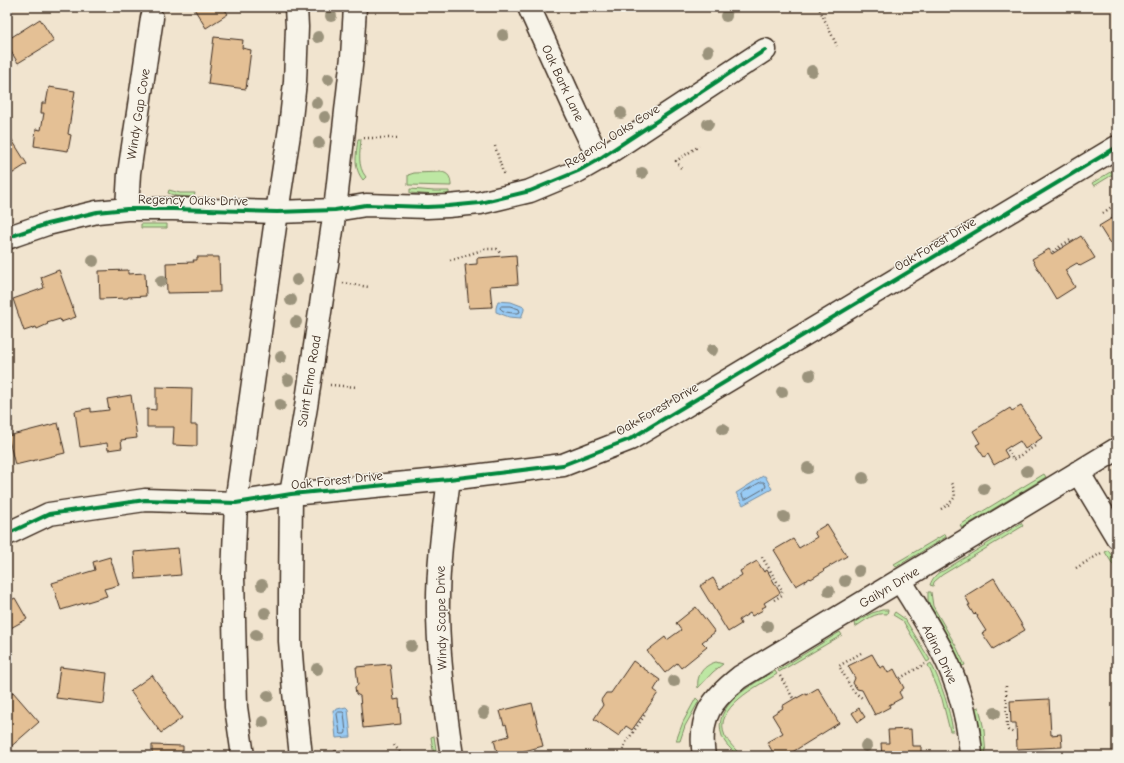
<svg xmlns="http://www.w3.org/2000/svg" width="1124" height="763" viewBox="0 0 1124 763" font-family="'Comic Neue',sans-serif">
	<style>
		.green { fill: #bde7a3; stroke: #7c8860 }
		.water { fill: #98cbf5; stroke: #738b9f }
		.lines { fill: none; stroke-linecap: round; stroke-linejoin: round }
		.shore { stroke: #606a74; stroke-width: 1 }
		.building { fill: #e4c095; stroke: #3b2a1e }
		.minor-casing { stroke: #3b2a1e; stroke-width: 25 }
		.major-casing { stroke: #3b2a1e; stroke-width: 25 }
		.path { stroke: #3b2a1e; stroke-width: 2.5; stroke-dasharray: 1 3; stroke-linecap: butt }
		.minor { stroke: #f7f3e8; stroke-width: 22 }
		.major { stroke: #f7f3e8; stroke-width: 22 }
		.cycleway-casing { stroke: #f7f3e8; stroke-width: 6 }
		.cycleway { stroke: #00873e; stroke-width: 4 }
		.tree { fill: #9b937c }
		.labels { text-anchor: middle; dominant-baseline: central; stroke-width: 3; stroke-linejoin: round; paint-order: stroke }
		.street-label { font-size: 13px; fill: #3b2a1e; stroke: #f7f3e8 }
	</style>
	<rect width="100%" height="100%" fill="#f1e4cf"/>
	<filter id="ink" filterUnits="userSpaceOnUse"><feTurbulence type="fractalNoise" baseFrequency=".025" numOctaves="2"/><feDisplacementMap in="SourceGraphic" scale="8" xChannelSelector="R" yChannelSelector="G"/><feConvolveMatrix kernelMatrix="1 2 1 2 8 2 1 2 1" color-interpolation-filters="sRGB"/></filter>
	<g filter="url(#ink)">
		<path class="green" d="M358,139H361C360,153 357,166 366,177L363,180C353,167 356,155 358,139Z
			M1117,168V172L1094,186L1092,183Z
			M441,172C449,173 451,178 451,186L408,185V175L414,173Z
			M410,189L434,191H449V194L435,195L410,193Z
			M169,190L180,193H195L194,197L176,196L168,193Z
			M141,224H167V228H141Z
			M1044,474L1046,477L962,528L960,525Z
			M1021,523L1023,526L942,575L934,582L933,586L930,585C932,579 937,572 943,571Z
			M945,534L946,537L896,567L894,564Z
			M1108,550L1117,564V571L1105,552Z
			M928,592H931L933,606L956,646L965,665L962,666L950,641L932,609H931L928,600Z
			M882,610H888L887,614C875,612 866,620 855,627L854,623L872,613Z
			M895,612L905,619L930,660L927,662L903,621L893,615Z
			M840,632L842,635L779,672L778,670Z
			M716,662L723,664L713,672L698,688C696,675 704,665 716,662Z
			M931,663C942,685 949,707 953,731H950L942,699L928,665Z
			M775,671L777,674C758,686 712,708 725,736C729,744 736,749 741,756H737C732,749 725,745 722,736C711,705 753,684 775,671Z
			M696,698L699,701L685,726L680,741H676L683,722Z
			M979,707L984,730L986,756H983L980,729L975,708Z
			M434,736L437,756H434L431,737Z"/>
		<path class="water" d="M498,301L511,302L524,307V310L521,318L509,317L496,312V308Z
			M763,476H765L772,489L743,505L736,493Z
			M346,707L348,709L351,737L336,738L333,710Z"/>
		<g class="lines">
			<path class="shore" d="M502,306H510L519,309L520,312L518,313C512,313 503,313 500,308Z
				M761,482H764L766,486L765,488L746,499H744L742,495V493Z
				M339,712H343L344,713L346,732L345,734H341L340,733L337,714Z"/>
		</g>
		<path class="building" d="M193,7H223L228,14L206,28Z
			M40,19L54,41L18,63L7,45V40Z
			M214,37L243,40L242,48L251,50L246,89L208,84Z
			M49,87L75,91L68,134L71,135L68,151L34,146L36,129L41,130L44,113H41L42,103H46Z
			M7,132L27,164L10,175L7,171Z
			M1117,212V242L1111,245L1099,226L1114,217L1112,215Z
			M1081,236L1095,258L1080,266L1077,263L1065,270L1075,287L1056,299L1032,259L1049,249L1052,254Z
			M516,255L518,284L490,286L492,307L469,308L465,265L477,264V258Z
			M197,257H219L220,292L167,293L166,263L194,262L193,260H197Z
			M59,270L76,317L61,322L60,319L47,323L48,324L37,329L36,327L24,331L13,299L44,288L41,277Z
			M128,270V274L145,273L146,296L128,297V298L100,299L99,271Z
			M156,387L192,388L191,425H197V446L173,445L174,427H147V409L156,410Z
			M131,395L137,438L121,440L122,448L108,450L107,443L80,447L75,411L91,408V412L109,410L107,399Z
			M1021,406L1042,438L1025,449L1020,441L1010,447V446L1004,450L1008,457L994,465L988,454L984,457L976,445L980,443L973,431L1010,408L1012,411Z
			M58,423L65,453L15,465L8,436Z
			M827,524L847,556L823,570L824,571L811,579L810,578L796,586L774,550L793,539L799,548L817,537L814,532Z
			M178,548L181,575L136,579L134,552Z
			M110,557L119,585L104,589L107,596L61,610L52,583L95,570L93,562Z
			M757,561L764,572L767,570L780,593L764,603L766,606L762,608L763,610L752,616L750,613L739,620L741,624L728,632L700,586L713,578L720,589L742,575L740,571Z
			M994,578L1025,630L993,649L982,633L986,631L977,617L978,616L976,613L974,615L968,605H970L965,596Z
			M15,598L27,619L7,630V602Z
			M696,607L715,632L702,642L707,647L681,668L677,663L665,673L647,651L665,637L667,640L681,630L676,623Z
			M872,654L880,668L884,666L888,673L894,669L904,688L899,692L902,698L889,705L890,707L875,715L862,690L857,689L853,683L855,678L848,666Z
			M633,661L660,680L654,690L658,693L632,730L626,726L619,736L594,719L603,705L601,700L606,693H611Z
			M390,664L394,700L399,699L401,724L363,728L360,696L356,694L355,687L358,685L356,667Z
			M60,667L107,673L104,704L56,698Z
			M152,675L182,718L161,733L130,691Z
			M818,688L839,723L786,756H775L767,742L783,733L772,715L783,708L782,706L797,697V698L806,693V695Z
			M13,692L39,722L7,750V697Z
			M1049,699L1051,735L1061,734L1062,747L1017,749L1016,723H1011L1010,701Z
			M532,703L543,746L506,756H498L494,740L509,736L506,724L504,725L500,711Z
			M859,708L865,717L858,722L852,713Z
			M911,729L912,746H921V756H882L881,743H889L888,730Z
			M152,745L183,746V756H152Z
			M344,750V756H334V751Z"/>
		<g class="lines">
			<defs>
				<path id="minor" d="M529,7L576,111L599,159
					M127,209L129,173L152,18
					M7,238L15,235L47,224L97,212L127,209H173L277,212L335,210L366,205L427,207L448,206L480,203L530,191L578,171L599,159L765,50
					M1078,472L1117,537
					M449,479C443,525 437,570 438,616C439,663 445,710 452,756
					M7,534L49,514L145,500L236,503L291,494L449,479L563,465L630,439L1117,147
					M900,580C917,608 936,636 949,666C961,694 969,725 971,756
					M704,756C698,717 711,700 740,677L1117,449"/>
				<path id="major" d="M243,756L236,707L233,576L236,503L277,212L290,128L295,82L297,27L296,7
					M301,756L294,692L290,641V594L291,494L306,407L335,210L352,57L355,7"/>
			</defs>
			<use href="#minor" class="minor-casing"/>
			<use href="#major" class="major-casing"/>
			<path class="path" d="M821,7L819,8L837,46
				M364,138H399
				M495,146L504,176
				M681,168L676,161L699,146
				M1103,213L1117,203
				M1053,252L1054,250L1072,239
				M450,260L455,259L485,249H497L500,253
				M343,283L369,287
				M330,385L357,387
				M1008,450L1013,460L1035,446
				M941,509L948,505L955,497L954,489L950,481
				M762,557L782,590V595L774,600
				M1076,568L1103,552
				M861,653L839,666L853,691L862,698
				M780,676L793,698
				M900,678L925,664
				M1006,686L1007,727L1008,730L1014,733
				M394,745L403,756
				M623,750L625,744L646,713
				M767,755V756
				M801,756L807,752"/>
			<use href="#minor" class="minor"/>
			<use href="#major" class="major"/>
			<defs>
				<path id="cycleway" d="M7,238L15,235L47,224L97,212L127,209H173L277,212L335,210L366,205L427,207L448,206L480,203L530,191L578,171L599,159L765,50
					M7,534L49,514L145,500L236,503L291,494L449,479L563,465L630,439L1117,147"/>
			</defs>
			<use href="#cycleway" class="cycleway-casing"/>
			<use href="#cycleway" class="cycleway"/>
		</g>
		<g class="tree">
			<circle cx="331" cy="16" r="6"/>
			<circle cx="726" cy="16" r="6"/>
			<circle cx="503" cy="35" r="6"/>
			<circle cx="318" cy="37" r="6"/>
			<circle cx="708" cy="51" r="6"/>
			<circle cx="812" cy="71" r="6"/>
			<circle cx="328" cy="79" r="6"/>
			<circle cx="317" cy="103" r="6"/>
			<circle cx="621" cy="113" r="6"/>
			<circle cx="325" cy="117" r="6"/>
			<circle cx="708" cy="124" r="6"/>
			<circle cx="319" cy="143" r="6"/>
			<circle cx="642" cy="173" r="6"/>
			<circle cx="93" cy="261" r="6"/>
			<circle cx="297" cy="280" r="6"/>
			<circle cx="161" cy="281" r="6"/>
			<circle cx="291" cy="300" r="6"/>
			<circle cx="296" cy="322" r="6"/>
			<circle cx="712" cy="350" r="6"/>
			<circle cx="281" cy="357" r="6"/>
			<circle cx="810" cy="375" r="6"/>
			<circle cx="288" cy="380" r="6"/>
			<circle cx="782" cy="392" r="6"/>
			<circle cx="280" cy="405" r="6"/>
			<circle cx="723" cy="429" r="6"/>
			<circle cx="808" cy="468" r="6"/>
			<circle cx="1027" cy="471" r="6"/>
			<circle cx="863" cy="478" r="6"/>
			<circle cx="984" cy="489" r="6"/>
			<circle cx="784" cy="517" r="6"/>
			<circle cx="859" cy="571" r="6"/>
			<circle cx="845" cy="581" r="6"/>
			<circle cx="262" cy="585" r="6"/>
			<circle cx="829" cy="591" r="6"/>
			<circle cx="265" cy="613" r="6"/>
			<circle cx="767" cy="626" r="6"/>
			<circle cx="256" cy="635" r="6"/>
			<circle cx="411" cy="646" r="6"/>
			<circle cx="317" cy="669" r="6"/>
			<circle cx="674" cy="681" r="6"/>
			<circle cx="268" cy="696" r="6"/>
			<circle cx="484" cy="713" r="6"/>
			<circle cx="995" cy="713" r="6"/>
			<circle cx="263" cy="722" r="6"/>
			<circle cx="866" cy="746" r="6"/>
		</g>
	</g>
	<g class="labels">
		<g class="street-label">
			<text transform="translate(563 83) rotate(65)">Oak Bark Lane</text>
			<text transform="translate(138 114) rotate(-81)">Windy Gap Cove</text>
			<text transform="translate(612 136) rotate(-32)">Regency Oaks Cove</text>
			<text transform="translate(193 200) rotate(1)">Regency Oaks Drive</text>
			<text transform="translate(935 244) rotate(-31)">Oak Forest Drive</text>
			<text transform="translate(309 381) rotate(-81)">Saint Elmo Road</text>
			<text transform="translate(657 409) rotate(-30)">Oak Forest Drive</text>
			<text transform="translate(337 480) rotate(-6)">Oak Forest Drive</text>
			<text transform="translate(889 587) rotate(-31)">Gailyn Drive</text>
			<text transform="translate(441 618) rotate(-91)">Windy Scape Drive</text>
			<text transform="translate(940 654) rotate(64)">Adina Drive</text>
		</g>
	</g>
	<rect width="1124" height="763" fill="none" stroke="#f7f3e8" stroke-width="24"/>
	<rect x="12" y="12" width="1100" height="739" fill="none" stroke="#3b2a1e" stroke-width="1.5" filter="url(#ink)"/>
</svg>
